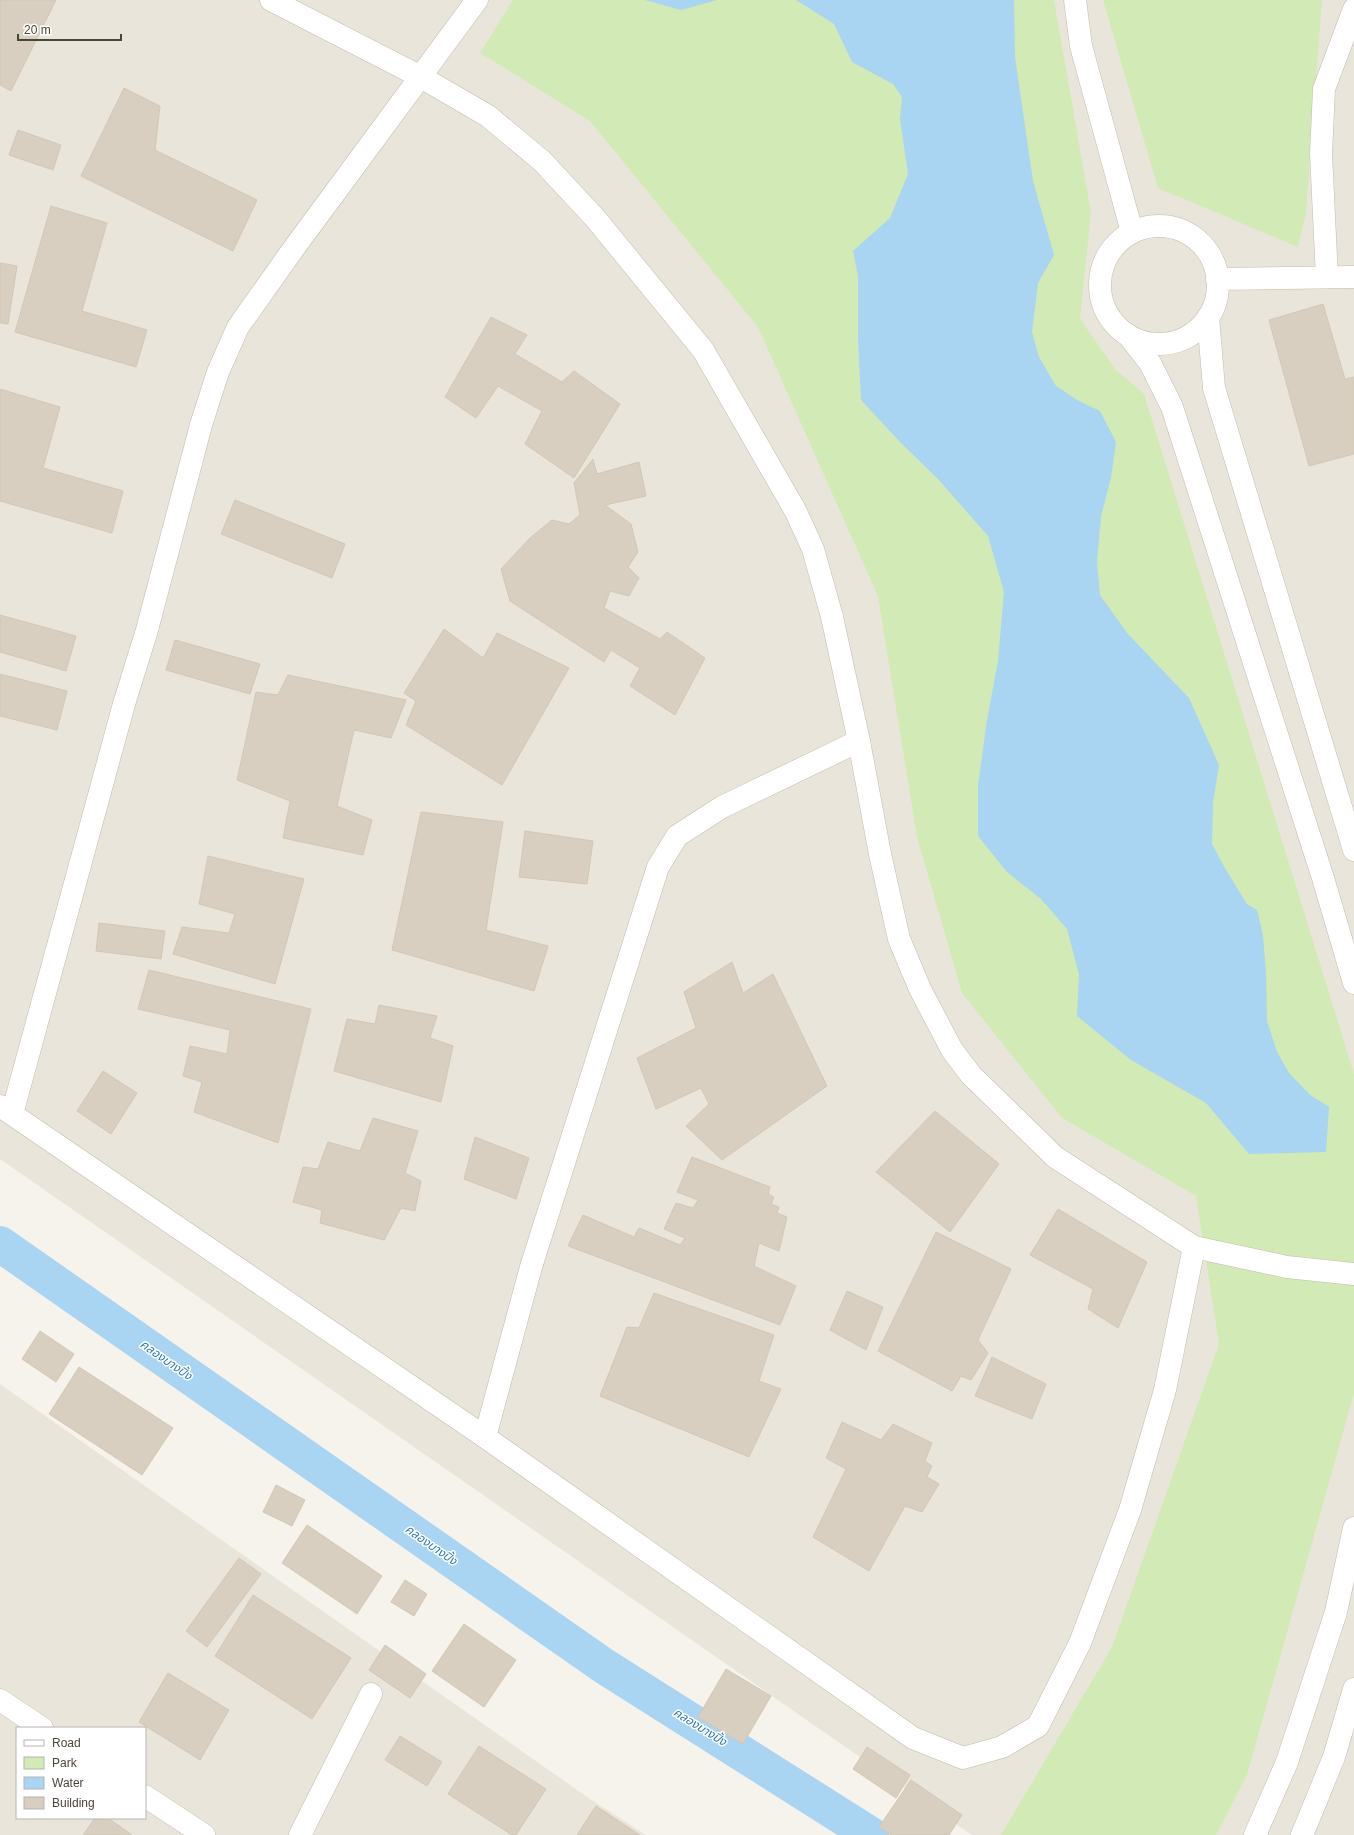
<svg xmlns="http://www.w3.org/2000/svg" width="1354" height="1835" viewBox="0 0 1354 1835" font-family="Helvetica,'Noto Sans Thai',sans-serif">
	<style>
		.residential { fill: #eae5da; fill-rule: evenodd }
		.green { fill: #d2eab5 }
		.water { fill: #a9d4f2 }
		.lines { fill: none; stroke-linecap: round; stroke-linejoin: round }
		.canal { stroke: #a9d4f2; stroke-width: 36 }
		.building { fill: #d8cfc1; stroke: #d3c7b4 }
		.minor-casing { stroke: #c2bbae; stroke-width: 23 }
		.minor { stroke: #fff; stroke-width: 22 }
		.labels { text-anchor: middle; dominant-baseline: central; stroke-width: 3; stroke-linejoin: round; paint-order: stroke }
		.water-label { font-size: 12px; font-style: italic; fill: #2e7ab2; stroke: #fff }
	</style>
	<rect width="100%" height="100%" fill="#f6f3ec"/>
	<path class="residential" d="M0,0H1354V1835H972L0,1159Z
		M0,1384L587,1797L646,1835H0ZM17,1728H145V1818H17Z"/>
	<path class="green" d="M513,0H1054L1091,213L1080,319L1116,370L1144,394L1354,1074V1393L1247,1775L1216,1835H1001L1112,1647L1219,1344L1196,1196L1062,1118L962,993L917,837L878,596L758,327L590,121L480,53Z
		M1103,0H1322L1306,213L1298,247L1158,188Z"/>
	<path class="water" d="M645,0H717L681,10Z
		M796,0H1014L1015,57L1033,181L1054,255L1038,283L1032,332L1039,357L1056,386L1077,400L1100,411L1116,442L1111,478L1101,516L1097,562L1100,595L1127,633L1189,698L1219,765L1213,803L1212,844L1226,870L1247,904L1257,910L1263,935L1266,973L1267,1021L1277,1052L1289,1073L1310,1095L1329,1107L1326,1152L1249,1154L1206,1103L1131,1060L1077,1016L1079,974L1067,929L1041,899L1007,872L978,836V786L987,720L998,661L1004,592L988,536L938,479L900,442L861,400L858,338V277L853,251L890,218L908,174L900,119L902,97L893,84L852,62L834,24Z"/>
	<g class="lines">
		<path class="canal" d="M0,1244L604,1666L871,1835"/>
	</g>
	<path class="building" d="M0,0H56L11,91L0,85Z
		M124,88L160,106L155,150L257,200L233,251L81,176Z
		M18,130L61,145L53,170L9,155Z
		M51,206L107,223L82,311L147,330L136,367L15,332Z
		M0,263L17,266L8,324L0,323Z
		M1323,304L1345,379L1354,377V454L1309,466L1269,320Z
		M491,317L527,335L515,354L562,382L574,371L620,404L574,478L525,444L542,411L498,386L476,418L445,397Z
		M0,389L60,407L43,468L123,491L112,533L0,501Z
		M593,459L597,474L639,462L646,496L605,505L631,524L638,552L628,567L639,578L629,596L610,591L604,608L660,639L667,632L705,658L675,715L630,686L640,668L611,650L604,662L510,601L501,569L530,538L552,520L569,524L580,515L574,483Z
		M235,500L345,544L332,578L221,534Z
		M0,615L76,636L66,671L0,652Z
		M444,629L483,658L497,633L569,668L502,785L406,725L416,701L404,693Z
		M175,640L260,664L250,694L166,670Z
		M0,674L67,691L57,730L0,716Z
		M288,675L406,700L391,738L354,730L337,806L372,820L363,855L283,838L290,801L237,780L256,692L278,695Z
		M421,812L503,822L486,930L548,946L534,991L392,950Z
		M525,831L593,841L587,884L519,877Z
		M208,856L304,879L275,984L173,954L182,927L229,933L235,914L199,904Z
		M99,923L165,931L161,959L96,951Z
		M732,962L743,993L773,974L827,1086L722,1160L686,1126L709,1104L701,1088L656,1109L637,1058L696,1028L684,992Z
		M149,970L311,1009L278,1143L194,1112L202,1082L183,1076L190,1046L227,1054L230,1030L138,1009Z
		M379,1005L437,1016L430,1038L453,1046L441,1102L334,1071L347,1019L375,1024Z
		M103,1071L137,1093L111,1134L77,1111Z
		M935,1111L999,1164L950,1232L876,1172Z
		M373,1118L418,1131L405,1173L421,1181L415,1211L401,1208L384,1240L320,1223L322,1210L293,1202L303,1167L318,1169L328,1142L360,1151Z
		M475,1137L529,1158L516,1199L464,1179Z
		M692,1157L770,1187L768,1194L774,1197L771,1204L779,1207L777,1213L787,1217L779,1251L759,1243L754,1266L796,1286L780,1325L568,1246L583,1215L634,1237L639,1228L680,1245L685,1238L664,1229L676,1203L693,1208L698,1200L677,1192Z
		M1058,1209L1147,1262L1118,1328L1088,1309L1093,1289L1030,1255Z
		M936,1232L1011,1269L978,1340L988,1353L971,1380L961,1376L952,1391L878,1351Z
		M847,1291L883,1307L866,1350L830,1330Z
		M654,1293L774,1335L759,1381L781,1389L749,1457L600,1396L627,1327L639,1328Z
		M40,1331L74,1354L56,1382L22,1359Z
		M992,1357L1046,1384L1032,1419L975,1396Z
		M79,1367L173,1428L142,1475L49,1414Z
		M842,1422L881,1440L893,1424L932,1443L925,1461L932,1466L927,1477L939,1484L922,1512L905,1506L869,1571L813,1537L846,1469L826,1458Z
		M276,1485L305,1500L292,1526L263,1512Z
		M307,1525L382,1576L357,1614L282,1563Z
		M239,1558L261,1574L207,1647L186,1631Z
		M405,1580L427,1594L414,1616L391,1602Z
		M253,1595L351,1658L312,1719L215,1656Z
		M464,1624L516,1660L484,1707L432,1671Z
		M385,1645L426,1674L410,1698L369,1670Z
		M726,1669L771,1696L743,1744L698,1717Z
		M168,1673L229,1710L200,1760L139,1722Z
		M400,1736L442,1762L427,1786L385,1760Z
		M479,1746L546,1789L516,1835H512L448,1794Z
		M867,1747L910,1775L896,1798L853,1769Z
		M911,1780L962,1815L949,1835H891L879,1827Z
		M596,1806L640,1835H577Z
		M95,1818H108L132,1835H83Z"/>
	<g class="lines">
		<defs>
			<path id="minor" d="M271,0L421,77L488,116L542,161L595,218L703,350L795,510L813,549L832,617L859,741L880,854L899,939L920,989L952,1050L971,1075L1055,1157L1194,1247L1287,1267L1354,1274
				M1075,0L1081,46L1132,232
				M1100 285a59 59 0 1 1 118 0a59 59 0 1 1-118 0Z
				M1327,277L1321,154L1324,89L1354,9
				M1217,279L1354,277
				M1208,317L1214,388L1354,850
				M1128,335L1150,363L1172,407L1323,878L1354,983
				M0,1106L485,1437L913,1738L963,1758L1002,1747L1038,1726L1080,1643L1130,1510L1165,1390L1194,1247
				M12,1114L124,704L147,630L201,425L218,372L238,327L294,248L477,0
				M485,1437L531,1267L658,867L677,836L722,807L859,741
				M0,1700L42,1728
				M145,1796L204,1835
				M300,1835L371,1694
				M1255,1835L1287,1762L1336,1612L1354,1528
				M1302,1835L1334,1757L1354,1689"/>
		</defs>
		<use href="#minor" class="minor-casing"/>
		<use href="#minor" class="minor"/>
	</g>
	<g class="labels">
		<g class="water-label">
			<text transform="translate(166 1360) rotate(35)">คลองบางปิ้ง</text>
			<text transform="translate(431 1545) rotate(35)">คลองบางปิ้ง</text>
			<text transform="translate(700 1727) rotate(32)">คลองบางปิ้ง</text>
		</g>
	</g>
	<rect x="16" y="1727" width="130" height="92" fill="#ffffff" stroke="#b7b4b0"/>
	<rect x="24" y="1740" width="20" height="6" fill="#ffffff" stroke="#b7b4b0"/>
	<text x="52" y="1747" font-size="12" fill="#4b4439">Road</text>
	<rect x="24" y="1757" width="20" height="12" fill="#d2eab5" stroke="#b7b4b0"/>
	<text x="52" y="1767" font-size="12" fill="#4b4439">Park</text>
	<rect x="24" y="1777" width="20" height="12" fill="#a9d4f2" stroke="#b7b4b0"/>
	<text x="52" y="1787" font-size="12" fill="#4b4439">Water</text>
	<rect x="24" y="1797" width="20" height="12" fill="#d8cfc1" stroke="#b7b4b0"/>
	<text x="52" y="1807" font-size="12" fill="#4b4439">Building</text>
	<path d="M18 34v6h103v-6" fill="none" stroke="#4b4439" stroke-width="2"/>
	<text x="24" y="34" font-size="12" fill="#4b4439" stroke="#ffffff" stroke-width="3" paint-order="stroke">20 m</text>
</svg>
